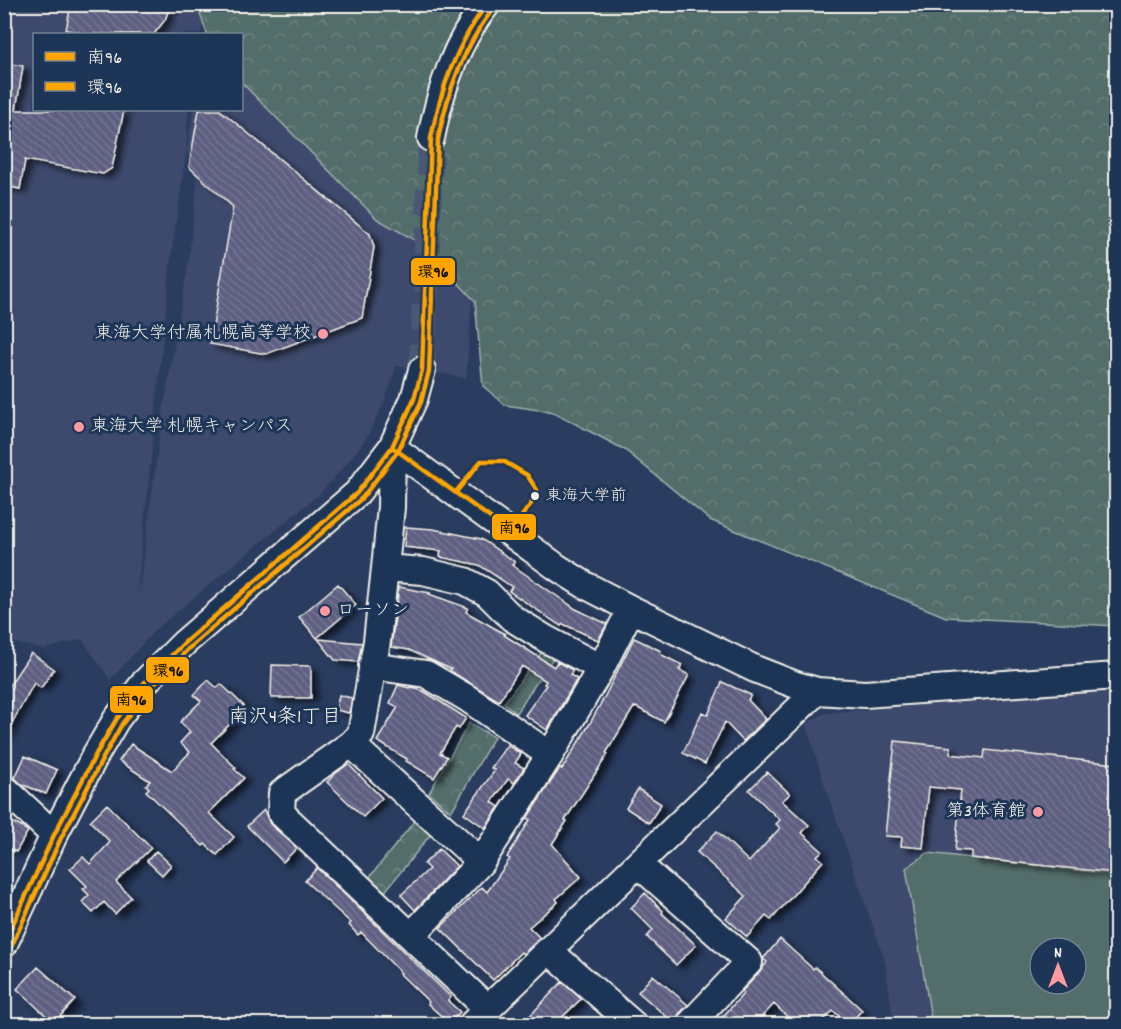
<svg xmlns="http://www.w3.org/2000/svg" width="1121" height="1029" viewBox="0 0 1121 1029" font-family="Dekko,'Klee One',sans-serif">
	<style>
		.built { fill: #3e4a6d; fill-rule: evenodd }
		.forest { fill: url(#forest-crowns); stroke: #a4b0aa; stroke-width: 1.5 }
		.pitch { fill: #536e6b; stroke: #a4b0aa; stroke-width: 1.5; fill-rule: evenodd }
		.building { fill: url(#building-back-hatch); stroke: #f4f1e8; stroke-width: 1.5; filter: url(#shadow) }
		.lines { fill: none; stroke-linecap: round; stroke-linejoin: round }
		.minor-tunnel { stroke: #485874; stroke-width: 26; stroke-dasharray: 26 13; stroke-linecap: butt }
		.minor-casing { stroke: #f4f1e8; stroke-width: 30 }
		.minor { stroke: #1d3557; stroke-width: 26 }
		.bus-1-casing { stroke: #1d3557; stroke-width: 9 }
		.bus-2-casing { stroke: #1d3557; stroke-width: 9 }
		.bus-1 { stroke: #ffa500; stroke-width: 4.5 }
		.bus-2 { stroke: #ffa500; stroke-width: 4.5 }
		.poi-dot { fill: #ff9aa2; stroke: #1d3557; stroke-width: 2 }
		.bus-dot { fill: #f4f1e8; stroke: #1d3557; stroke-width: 2 }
		.labels { text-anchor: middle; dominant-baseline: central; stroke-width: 6; stroke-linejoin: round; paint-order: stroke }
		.bus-label { font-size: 16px; fill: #f4f1e8; stroke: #1d3557; text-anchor: start }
		.poi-label { font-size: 18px; fill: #f4f1e8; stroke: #1d3557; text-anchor: end }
		.neighbourhood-label { font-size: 20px; fill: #f4f1e8; stroke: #1d3557 }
		.line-badge { stroke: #1d3557; stroke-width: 2 }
		.pale-badge-label { font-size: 16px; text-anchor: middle; font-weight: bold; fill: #111 }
	</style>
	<defs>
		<pattern id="forest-crowns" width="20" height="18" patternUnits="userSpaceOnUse" patternTransform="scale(1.5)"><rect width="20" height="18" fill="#536e6b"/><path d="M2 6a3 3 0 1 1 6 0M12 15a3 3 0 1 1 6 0" fill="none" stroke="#6c8380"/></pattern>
		<pattern id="building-back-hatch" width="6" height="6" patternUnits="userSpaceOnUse" patternTransform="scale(1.5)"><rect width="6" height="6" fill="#5e5f82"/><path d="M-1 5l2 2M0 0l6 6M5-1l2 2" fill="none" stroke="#767694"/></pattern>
		<filter id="shadow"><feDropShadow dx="6" dy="4" stdDeviation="3" flood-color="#0009"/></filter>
	</defs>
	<rect width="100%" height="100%" fill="#2a3d60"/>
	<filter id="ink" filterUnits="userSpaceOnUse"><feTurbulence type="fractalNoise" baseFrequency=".0167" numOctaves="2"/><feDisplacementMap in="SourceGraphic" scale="12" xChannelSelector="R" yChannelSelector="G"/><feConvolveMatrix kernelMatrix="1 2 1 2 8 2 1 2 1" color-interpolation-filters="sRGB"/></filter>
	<g filter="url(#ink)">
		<path class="built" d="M4,5H210L200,34H34V110H188L186,153L172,250L137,595L140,585L162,417L188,266L197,184L187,151L193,110H242V81L470,217L472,301L466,378L396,366L392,381L381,409L365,440L346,465L318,495L157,628L110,680L82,639L44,649L5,641Z
			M1116,690V1024H894L885,961L825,786L806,724L825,713ZM1040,948H1076V984H1040Z"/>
		<path class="forest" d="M197,5H1116V626L946,617L710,520L625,450L553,412L505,405L483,386L475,301L422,244L377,219L242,83V34H207Z
			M541,653L553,658L516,713L504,703Z
			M469,723L494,737L451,812L429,793Z
			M416,819L431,834L384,893L369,878Z"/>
		<path class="pitch" d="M928,853L1116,875V1024H932L906,868ZM1040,948H1076V984H1040Z"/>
		<path class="building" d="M71,4H171L165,20L154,34H82L80,32L66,30Z
			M4,63L23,66L16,110H124L112,168L103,174L25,160L20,189L4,186Z
			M199,110H220L370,234L374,247L362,318L266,354L210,344L233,207L189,167Z
			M406,527L433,529L481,539L515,562L512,565L551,592L576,609L607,624L598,640L563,624L561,626L509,591L512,587L479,565L440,557L441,551L404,547Z
			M338,584L356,605L317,638L299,617Z
			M399,587L430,593L429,594L468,608L466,612L505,634L504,635L554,667L557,662L573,670L570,675L577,679L547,730L525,715L546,685L544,684L546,681L522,666L499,701L450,671L451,669L409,650L391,647Z
			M634,638L661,651L660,654L682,665L679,670L689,675L664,722L636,707L635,708L634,707L606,753L608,754L565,820L567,821L552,844L581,877L556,899L558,902L529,927L540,938L523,954L521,952L493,980L440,928L482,887L487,892L510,859L507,857L530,820L527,818L560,768L562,769L589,725L606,694Z
			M318,639L362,643L358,662L335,660Z
			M31,653L54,669L41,688L34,683L4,738V683L9,686Z
			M272,665L311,666V698H271Z
			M208,680L217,688L221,684L244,706L234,716L236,718L211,743L236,768L234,769L244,778L209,813L234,837L217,855L205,844L203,846L146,791L149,788L146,785L150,781L119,761L131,744L172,771L190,752L180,743L190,732L180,722L201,701L194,695Z
			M722,682L751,695L748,700L766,719L743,741L725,722L705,764L683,753L702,712L708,715Z
			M398,685L409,688L410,687L416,688L425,692L466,718L459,729L456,727L440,753L447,757L434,778L406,761L407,759L377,741L398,707L390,703Z
			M339,695L352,698L349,713L336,710Z
			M895,741L951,747L950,754L984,758L985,750L1116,764V873L971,858V851L955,850L961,790L929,787L923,848L901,846L902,837L885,836Z
			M507,745L521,754L515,763L524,768L514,783L508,779L492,802L499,807L485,828L464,813L495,770L491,768Z
			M25,756L57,770L46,794L21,784L15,778Z
			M348,764L382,798L363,817L327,782L335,774Z
			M767,772L790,794L782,801L809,825L802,833L822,851L817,856L823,861L771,920L766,916L747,937L726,918L746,896L697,852L717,831L749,862L780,828L776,824L780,820L749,790Z
			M638,789L661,804L649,823L626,808Z
			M107,804L151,848L116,882L131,897L115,914L104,902L93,913L82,902L89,895L83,889L87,886L70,869L83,857L90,864L110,842L90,821Z
			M264,810L270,824L297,848L283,862L247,826Z
			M4,817L28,831L16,852L4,846Z
			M439,849L457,866L415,910L401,895L429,869L424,864Z
			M156,851L171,865L162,875L147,861Z
			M317,868L451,997L448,1001L460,1012L449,1023L428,1004L429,1002L400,974L401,973L361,932L358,935L349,925L351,923L305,881Z
			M645,893L663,911L662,913L696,945L676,965L647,937L653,930L631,908Z
			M780,939L813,969L815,967L862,1010L849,1024L833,1011L819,1024H795L774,1004L755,1024H716L744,993L742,991L760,972L767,962L763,959Z
			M38,967L75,1000L54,1023L17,989Z
			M653,975L688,1005L679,1014L676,1020L675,1024L638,992Z
			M562,982L581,999L555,1024H522Z"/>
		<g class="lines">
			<path class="minor-tunnel" d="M422,370L431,138"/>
			<defs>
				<path id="minor" d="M431,138C440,91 455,42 487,4
					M392,447L558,568L585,585L631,609L755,669L796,685L817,691L865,694L1116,676
					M392,447L391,507L385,568L377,641L361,734L351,744L282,793L281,813L488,1009
					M385,568L423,571L465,581L487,593L512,618L546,639L601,668
					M372,666L426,674L467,698L550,755
					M351,744L481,862
					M4,788L54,835
					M638,864L749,962L690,1024
					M411,936L481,862L550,755L601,668L631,609
					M4,944L54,835L96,754L116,720L144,683L184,643L357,493L392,447L414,399L422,370
					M548,950L633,1024
					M472,1024L817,691"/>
			</defs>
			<use href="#minor" class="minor-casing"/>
			<use href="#minor" class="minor"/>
			<defs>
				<path id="bus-1" d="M392,447L510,532L533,501L537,490L527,475L503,461H481L456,492
					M4,943L54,835L96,754L116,720L144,683L184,643L357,493L392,447L414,399L422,370L431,138C441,89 456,45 487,4"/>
				<path id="bus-2" d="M11,947L61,838L103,758L122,724L150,688L189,648L362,498L398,451L421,402L429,371L438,139C448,91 463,48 493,9"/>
			</defs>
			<use href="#bus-1" class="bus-1-casing"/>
			<use href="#bus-2" class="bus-2-casing"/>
			<use href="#bus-1" class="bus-1"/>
			<use href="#bus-2" class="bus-2"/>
		</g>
	</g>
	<g class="poi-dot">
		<circle cx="323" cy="334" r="6"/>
		<circle cx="79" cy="427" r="6"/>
		<circle cx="325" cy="611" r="6"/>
		<circle cx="1038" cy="812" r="6"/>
	</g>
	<circle class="bus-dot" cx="535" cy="496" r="5"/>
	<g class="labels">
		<g class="bus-label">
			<text x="546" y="496">東海大学前</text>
		</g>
		<g class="poi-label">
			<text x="311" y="334">東海大学付属札幌高等学校</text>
			<text x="91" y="427" text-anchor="start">東海大学 札幌キャンパス</text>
			<text x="337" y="611" text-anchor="start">ローソン</text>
			<text x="1026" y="812">第3体育館</text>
		</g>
		<g class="neighbourhood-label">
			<text x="285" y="718">南沢4条1丁目</text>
		</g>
	</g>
	<g class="line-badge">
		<rect x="410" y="257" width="46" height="29" rx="6" fill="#ffa500"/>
		<rect x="491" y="513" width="46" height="28" rx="6" fill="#ffa500"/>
		<rect x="145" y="656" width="45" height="28" rx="6" fill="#ffa500"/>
		<rect x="109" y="685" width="45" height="29" rx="6" fill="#ffa500"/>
	</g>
	<g class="pale-badge-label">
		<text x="433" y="277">環96</text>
		<text x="514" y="533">南96</text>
		<text x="168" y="676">環96</text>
		<text x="131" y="705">南96</text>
	</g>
	<rect width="1121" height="1029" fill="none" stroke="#1d3557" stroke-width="24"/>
	<rect x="12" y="12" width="1097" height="1005" fill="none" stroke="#f4f1e8" stroke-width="2" filter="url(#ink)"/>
	<rect x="33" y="33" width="210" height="78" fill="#1d3557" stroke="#738091" stroke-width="1.5"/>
	<rect x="45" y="52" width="30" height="9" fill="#ffa500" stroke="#738091" stroke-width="1.5"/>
	<text x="87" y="63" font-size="18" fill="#f4f1e8">南96</text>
	<rect x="45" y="82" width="30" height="9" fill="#ffa500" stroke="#738091" stroke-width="1.5"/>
	<text x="87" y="93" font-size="18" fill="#f4f1e8">環96</text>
	<g transform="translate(1058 966)"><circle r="28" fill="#1d3557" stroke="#738091" stroke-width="1.5"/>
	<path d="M0-4.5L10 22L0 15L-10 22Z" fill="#ff9aa2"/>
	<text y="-9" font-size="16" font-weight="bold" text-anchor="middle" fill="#f4f1e8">N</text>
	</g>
</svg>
